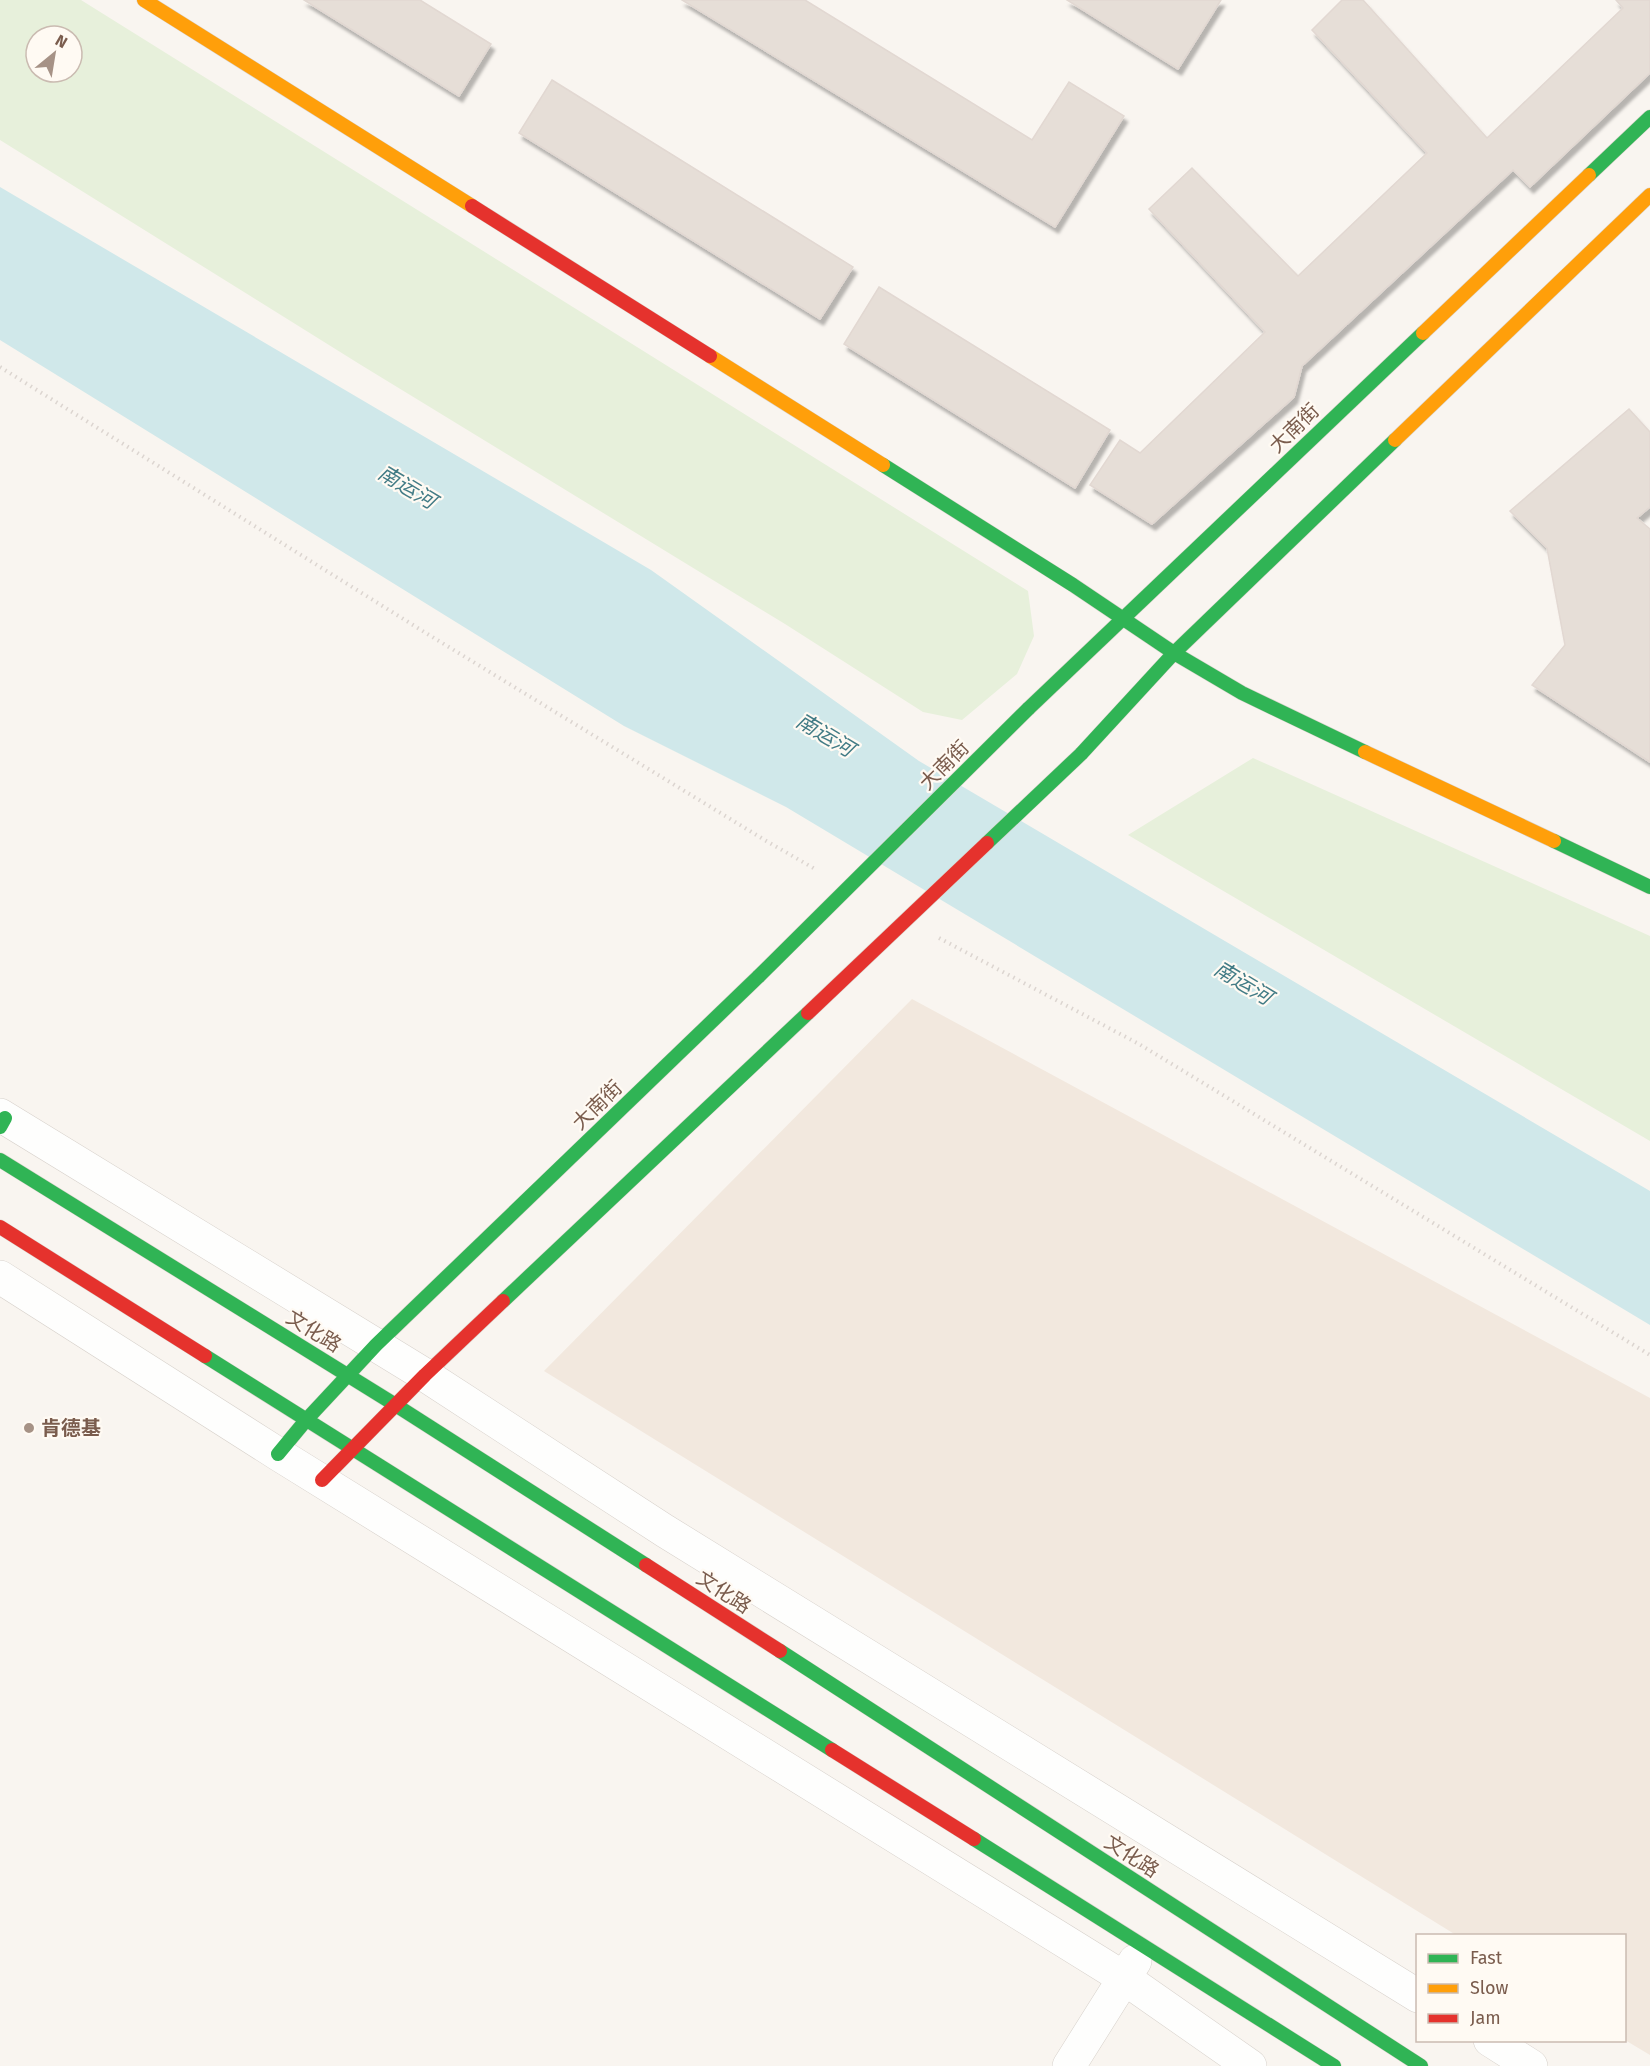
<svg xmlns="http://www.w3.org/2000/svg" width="1650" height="2066" viewBox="0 0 1650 2066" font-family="'Fira Sans','Noto Sans SC',sans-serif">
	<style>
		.residential { fill: #f2e8de }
		.green { fill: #e7f0db; fill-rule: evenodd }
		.water { fill: #d0e8ea }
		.building { fill: #e6ded7; stroke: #e2d8d2; stroke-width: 1.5; filter: url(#shadow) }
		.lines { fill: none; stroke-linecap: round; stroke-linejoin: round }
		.street-casing { stroke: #d7d1cb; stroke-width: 34 }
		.fast-casing { stroke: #d9d2cb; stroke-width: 15 }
		.slow-casing { stroke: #d9d2cb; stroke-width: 15 }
		.jam-casing { stroke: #d9d2cb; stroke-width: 15 }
		.path { stroke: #dcd5d0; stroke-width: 4; stroke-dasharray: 1.5 4.5; stroke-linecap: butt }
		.street { stroke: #fefefd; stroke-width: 33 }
		.fast { stroke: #30b455; stroke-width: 14 }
		.slow { stroke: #ff9f0a; stroke-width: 14 }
		.jam { stroke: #e5322d; stroke-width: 14 }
		.fast-bridge-casing { stroke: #d9d2cb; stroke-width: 15; stroke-linecap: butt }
		.jam-bridge-casing { stroke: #d9d2cb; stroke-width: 15; stroke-linecap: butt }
		.fast-bridge { stroke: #30b455; stroke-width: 14 }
		.jam-bridge { stroke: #e5322d; stroke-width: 14 }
		.poi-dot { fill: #a69286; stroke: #fffaf3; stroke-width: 2 }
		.labels { text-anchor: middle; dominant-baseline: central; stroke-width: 4.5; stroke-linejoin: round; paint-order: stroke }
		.street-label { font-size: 20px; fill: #7a5c4d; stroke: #fffaf3 }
		.poi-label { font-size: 20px; font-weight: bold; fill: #7a5c4d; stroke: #fffaf3; text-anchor: start }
		.water-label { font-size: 21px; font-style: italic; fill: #437c86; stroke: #fffaf3 }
	</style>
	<defs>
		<filter id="shadow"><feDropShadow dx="3.5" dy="6" stdDeviation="1.5" flood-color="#0004"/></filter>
	</defs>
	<rect width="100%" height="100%" fill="#f9f5f0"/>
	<path class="residential" d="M912,999L1650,1398V2055L1625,2040L1624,1936L1456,1935L544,1371Z"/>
	<path class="green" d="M0,0H81L1028,591L1034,636L1017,674L962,720L923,712L785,624L361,365L0,140ZM36,36H72V72H36Z
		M1253,758L1650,936V1141L1128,835Z"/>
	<path class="water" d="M0,187L651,570L919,761L1650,1191V1325L786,807L624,726L0,340Z"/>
	<path class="building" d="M304,0H420L491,44L459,96Z
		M682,0H805L1032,140L1069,82L1124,116L1055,227Z
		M1067,0H1221L1178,69Z
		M1342,0H1363L1487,138L1623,8L1616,0H1650V73L1530,187L1513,170L1302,366L1294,397L1152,524L1090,485L1120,440L1140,453L1265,332L1149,209L1192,168L1298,276L1427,153L1312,30Z
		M552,80L853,267L820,319L519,133Z
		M879,287L1110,430L1075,488L844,344Z
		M1629,409L1650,432V507L1637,518L1650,529V762L1532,685L1565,645L1547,548L1510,511Z"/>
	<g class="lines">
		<defs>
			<path id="street" d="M0,1115L425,1375L665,1531L1418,1996
				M0,1277L278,1454L1124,1978L1250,2066
				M1490,2040L1531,2066
				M1069,2066L1135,1961"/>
			<path id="fast" d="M1589,175L1650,117
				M883,465L1073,585L1174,653L1242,693L1365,752
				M1028,709L1423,333
				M1081,754L1174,653L1395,440
				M1554,841L1650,887
				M0,1127L5,1118
				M0,1160L394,1404L646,1565
				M503,1301L808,1013
				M205,1356L832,1750
				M278,1454L307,1419L376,1345L759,976
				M780,1651L1421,2066
				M974,1839L1334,2066"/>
			<path id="slow" d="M144,0L472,206
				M1423,333L1589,175
				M710,356L883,465
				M1395,440L1650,195
				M1365,752L1554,841"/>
			<path id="jam" d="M472,206L710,356
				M0,1227L205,1356
				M322,1480L425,1375L503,1301
				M646,1565L780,1651
				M832,1750L974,1839"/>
		</defs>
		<use href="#street" class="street-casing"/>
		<use href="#fast" class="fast-casing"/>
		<use href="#slow" class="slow-casing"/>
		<use href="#jam" class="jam-casing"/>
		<path class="path" d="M0,367L421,630L763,839L815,869
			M939,938L1139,1044L1650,1355"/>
		<use href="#street" class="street"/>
		<use href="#fast" class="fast"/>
		<use href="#slow" class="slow"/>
		<use href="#jam" class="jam"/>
		<defs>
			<path id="fast-bridge" d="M987,843L1081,754
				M759,976L1028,709"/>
			<path id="jam-bridge" d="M808,1013L987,843"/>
		</defs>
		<use href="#fast-bridge" class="fast-bridge-casing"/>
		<use href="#jam-bridge" class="jam-bridge-casing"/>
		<use href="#fast-bridge" class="fast-bridge"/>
		<use href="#jam-bridge" class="jam-bridge"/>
	</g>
	<circle class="poi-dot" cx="29" cy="1428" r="6"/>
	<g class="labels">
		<g class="street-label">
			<text transform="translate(1294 428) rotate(-44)">大南街</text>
			<text transform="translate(944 765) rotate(-45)">大南街</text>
			<text transform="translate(597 1105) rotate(-44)">大南街</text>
			<text transform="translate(314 1331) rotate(32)">文化路</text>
			<text transform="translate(724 1592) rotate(33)">文化路</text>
			<text transform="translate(1132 1856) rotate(33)">文化路</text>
		</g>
		<g class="poi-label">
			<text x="41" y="1428">肯德基</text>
		</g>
		<g class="water-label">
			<text transform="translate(407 487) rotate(31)">南运河</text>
			<text transform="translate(825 735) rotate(31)">南运河</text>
			<text transform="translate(1243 983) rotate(31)">南运河</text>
		</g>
	</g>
	<rect x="1416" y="1934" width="210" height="108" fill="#fffaf3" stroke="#cabbb1" stroke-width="1.5"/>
	<rect x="1428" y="1954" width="30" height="9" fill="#30b455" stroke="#cabbb1" stroke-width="1.5"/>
	<text x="1470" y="1964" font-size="18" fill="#7a5c4d">Fast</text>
	<rect x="1428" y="1984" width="30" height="9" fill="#ff9f0a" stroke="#cabbb1" stroke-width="1.5"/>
	<text x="1470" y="1994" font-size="18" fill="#7a5c4d">Slow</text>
	<rect x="1428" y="2014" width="30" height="9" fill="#e5322d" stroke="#cabbb1" stroke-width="1.5"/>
	<text x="1470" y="2024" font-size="18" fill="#7a5c4d">Jam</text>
	<g transform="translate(54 54) rotate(30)"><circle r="28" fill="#fffaf3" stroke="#cabbb1" stroke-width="1.5"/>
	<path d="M0-4.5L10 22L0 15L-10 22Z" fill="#a69286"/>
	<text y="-9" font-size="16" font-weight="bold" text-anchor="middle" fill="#7a5c4d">N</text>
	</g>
</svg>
